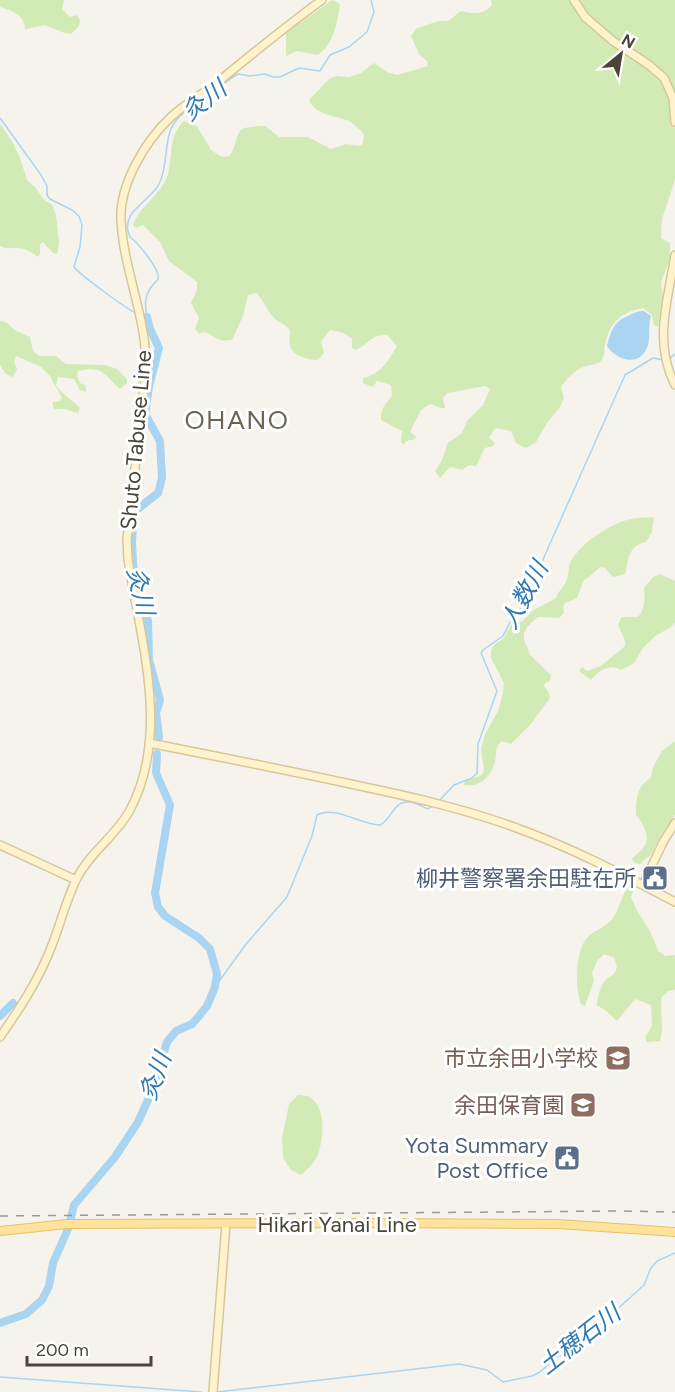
<svg xmlns="http://www.w3.org/2000/svg" width="675" height="1392" viewBox="0 0 675 1392" font-family="Figtree,'Noto Sans JP',sans-serif">
	<style>
		.green { fill: #d2eab5 }
		.water { fill: #a9d4f2 }
		.lines { fill: none; stroke-linecap: round; stroke-linejoin: round }
		.stream { stroke: #a9d4f2; stroke-width: 1.5 }
		.river { stroke: #a9d4f2; stroke-width: 8 }
		.secondary-casing { stroke: #d6c79b; stroke-width: 10 }
		.primary-casing { stroke: #e6c16a; stroke-width: 10 }
		.secondary { stroke: #fff3cd; stroke-width: 7 }
		.primary { stroke: #ffe39c; stroke-width: 8 }
		.rail { stroke: #9a9a9a; stroke-width: 1.5; stroke-dasharray: 8 8; stroke-linecap: butt }
		.labels { text-anchor: middle; dominant-baseline: central; stroke-width: 6; stroke-linejoin: round; paint-order: stroke }
		.street-label { font-size: 22px; fill: #4b4439; stroke: #fff }
		.service-label { font-size: 22px; fill: #4e5e75; stroke: #fff; text-anchor: end }
		.education-label { font-size: 22px; fill: #785e54; stroke: #fff; text-anchor: end }
		.water-label { font-size: 24px; font-style: italic; fill: #2e7ab2; stroke: #fff }
		.quarter-label { font-size: 26px; letter-spacing: 1.5px; fill: #6e6250; stroke: #fff }
	</style>
	<rect width="100%" height="100%" fill="#f6f3ec"/>
	<path class="green" d="M0,0H64L62,9L70,17L77,15L80,20L79,26L71,34L65,33L45,25L25,29C25,15 11,10 0,7Z
		M332,0L340,4C337,22 334,46 317,55L297,51L286,56V33Z
		M491,0H675V180L662,219L661,238L670,243V259L661,282L663,295L658,327L654,325L652,315L643,308C621,313 611,320 605,344C604,350 605,358 600,362C597,364 590,365 586,366C575,370 568,377 561,387L564,398L560,407L547,423L536,442L526,448L516,443L511,431L495,428L489,438L495,443L493,446L485,448L476,466L469,465L462,470L450,467L440,478L435,471L442,460L448,443L462,433L467,421L483,405L490,389L485,386L448,393L443,398L445,408H441L430,404L421,410L410,432L416,436L415,439L406,441L404,445L401,442L402,431L381,420C380,410 385,404 392,396L391,385L377,381L373,387L363,383V378C381,374 388,361 397,346L387,335C370,334 368,346 355,350L352,348V339L344,333L330,330L321,342L324,353L318,360C309,360 293,356 290,346C289,342 290,335 290,330C285,324 279,322 274,318C270,314 262,299 257,293L248,295L243,316L232,340C228,340 225,341 221,340C212,338 210,329 199,334L195,329L199,318L191,303L197,290V282L169,261L160,242L143,225L136,228L133,225C140,205 162,195 168,174C173,154 168,136 184,121L197,126L211,150L222,157L230,156C243,130 231,127 265,126L279,137H308L331,149L346,144L360,146L363,143L364,134C358,128 352,121 343,119C328,114 317,115 309,100L329,79L336,76L349,77L361,73L374,63L387,72L397,75L428,66L427,61L419,54L411,36L417,28L439,21H448L461,11C473,14 484,15 492,5Z
		M0,124L12,141L20,158L27,180L35,187L44,200L52,205L56,215L59,243L57,254L53,253L43,242L40,244V253L38,257C32,253 27,249 19,248C12,247 7,250 0,246Z
		M0,321L6,322L16,331L30,337L33,351L39,356H56L66,364L105,365L117,369L127,379V383L120,389C104,375 103,365 78,371L77,376L80,383L86,386V392L80,390L74,379L58,377L56,385C62,395 72,399 80,408L78,413L65,409H54L52,402L60,401L62,398L50,376L41,367L16,356L14,362L17,369L13,377L6,374L0,365Z
		M654,517L652,532L646,542C627,546 629,560 625,574L613,577L605,568L601,567C594,571 591,577 584,580L577,598L565,603L563,607L564,613L559,618L538,617C532,622 522,630 524,639C525,645 529,648 529,654L551,675L550,681L545,683L544,686L549,693L550,698L531,724L511,744L502,741C494,747 497,753 495,762C491,777 479,788 464,785L465,781L482,775L484,770L481,749L485,734L498,711L503,693L504,683L491,658V650L496,643L503,639L511,625L523,621L532,611L556,598C558,591 563,588 566,582C569,576 568,569 570,563C579,544 610,523 631,519C638,517 647,518 654,517Z
		M660,574L675,581V622L672,626L654,637L643,648L634,663L621,670C609,663 599,671 591,680L579,671L582,667L587,671L601,666L625,646C626,638 620,632 618,624L622,617H638C645,608 645,599 644,588L653,577Z
		M675,741V815L662,833L650,856L646,858L640,864L634,863L632,859C636,854 640,852 643,848C652,838 643,823 636,815C636,800 637,785 651,778L653,767L662,751Z
		M629,885L634,889L631,897L635,907L651,933L658,951L665,956L675,955V990L668,991L661,998L662,1031L660,1041L647,1042L645,1037L652,1026L651,1005L635,999L617,1021L604,1009L597,1006C597,999 600,987 604,982C610,974 614,978 617,967L614,958L604,954L597,961L592,973L594,980L585,1006L581,1004C575,990 575,950 587,938C594,930 607,927 613,918C620,908 621,896 629,885Z
		M298,1095C328,1094 325,1137 317,1157C313,1164 307,1170 301,1175L291,1170L283,1158L282,1138L289,1104Z"/>
	<path class="water" d="M640,311H644L651,316C647,327 652,340 646,350C637,367 615,359 607,346C613,322 618,319 640,311Z"/>
	<g class="lines">
		<path class="stream" d="M0,118L41,175L47,186V195L50,199L72,210L79,216L82,225L80,247L74,267C79,274 129,311 138,314
			M142,316L147,317C145,305 144,296 152,286C153,284 158,280 158,279C161,270 137,242 130,237C118,212 151,201 159,184C169,166 163,137 175,122C183,110 197,104 208,96C218,89 227,80 238,74L250,76L265,74L273,77H280L299,68L320,71L330,55L349,47L367,32L374,12L371,0
			M669,359L675,354
			M438,802L454,785L472,778L477,773L478,744L497,691L481,653L483,650L503,636L510,622L516,617L525,600L625,375L653,358L664,360
			M215,987L246,944L287,897L312,836L317,815C334,805 362,825 380,825C392,819 393,801 409,802C416,802 422,807 428,809L434,805
			M0,1377L201,1392
			M217,1392L459,1364L487,1370L503,1382L532,1376L540,1372L557,1357L580,1343L644,1285L651,1268L657,1261L675,1253"/>
		<path class="river" d="M147,317L150,329L159,348L149,387L145,414L160,441L162,478L158,493L134,512L132,542L133,564L139,594L148,621L149,660L160,700L156,713L159,737
			M0,1016L13,1003
			M0,1323L26,1314L42,1300L49,1286L53,1263L68,1229L74,1205L115,1157L138,1122L152,1091L167,1042L176,1031L192,1024L199,1016L207,1006L215,987L217,974L210,949L199,938L165,916L158,907L155,893L170,805L156,773L157,754"/>
		<defs>
			<path id="secondary" d="M574,0L585,17L613,41L649,65L664,78L673,98L675,122
				M675,255C668,300 653,342 675,385
				M149,743C215,756 281,769 346,783C403,795 459,807 514,827C570,847 622,874 675,902
				M0,845L76,880
				M643,885L663,842L675,823
				M0,1037C18,1011 36,984 48,955C59,930 65,902 77,878C91,851 116,836 130,810C171,733 140,639 128,559L127,540L146,369C147,318 124,272 121,221C119,185 145,141 171,117C185,104 203,94 218,82C252,54 286,26 322,0
				M213,1392L226,1224"/>
			<path id="primary" d="M0,1231L67,1224L367,1223L558,1224L675,1232"/>
		</defs>
		<use href="#secondary" class="secondary-casing"/>
		<use href="#primary" class="primary-casing"/>
		<use href="#secondary" class="secondary"/>
		<use href="#primary" class="primary"/>
		<path class="rail" d="M0,1216L622,1211L675,1212"/>
	</g>
	<defs>
		<symbol id="civic-square" viewBox="-11 -11 22 22"><rect x="-9" y="-9" width="18" height="18" rx="4" fill="#5c6f8a" stroke="#fff"/><path d="M-.6-6.5H3V-4.5H.6V-3L4-1V1h2V6H-6V1h2V-1L-.6-3ZM-1.2 2.5V6h2.4V2.5Z" fill="#fff"/></symbol>
		<symbol id="school-square" viewBox="-11 -11 22 22"><rect x="-9" y="-9" width="18" height="18" rx="4" fill="#8d6e63" stroke="#fff"/><path d="M0-5L7-2L0 1L-7-2ZM-4 1L0 2.5L4 1V4Q0 6-4 4Z" fill="#fff"/></symbol>
	</defs>
	<g fill-rule="evenodd">
		<use href="#civic-square" x="640" y="863" width="30" height="30"/>
		<use href="#school-square" x="603" y="1043" width="30" height="30"/>
		<use href="#school-square" x="568" y="1090" width="30" height="30"/>
		<use href="#civic-square" x="552" y="1143" width="30" height="30"/>
	</g>
	<g class="labels">
		<g class="street-label">
			<text transform="translate(136 440) rotate(-85)">Shuto Tabuse Line</text>
			<text x="337" y="1224">Hikari Yanai Line</text>
		</g>
		<g class="service-label">
			<text x="636" y="878">柳井警察署余田駐在所</text>
			<text x="548" y="1145">Yota Summary<tspan x="548" dy="25">Post Office</tspan></text>
		</g>
		<g class="education-label">
			<text x="598" y="1058">市立余田小学校</text>
			<text x="564" y="1105">余田保育園</text>
		</g>
		<g class="water-label">
			<text transform="translate(204 100) rotate(-38)">灸川</text>
			<text transform="translate(141 591) rotate(77)">灸川</text>
			<text transform="translate(524 595) rotate(-62)">人数川</text>
			<text transform="translate(155 1076) rotate(-70)">灸川</text>
			<text transform="translate(579 1339) rotate(-38)">土穂石川</text>
		</g>
		<g class="quarter-label">
			<text x="237" y="420">OHANO</text>
		</g>
	</g>
	<g transform="translate(621 54) rotate(30)" stroke="#ffffff" stroke-width="4.5" paint-order="stroke">
	<path d="M0-4.5L10 22L0 15L-10 22Z" fill="#4b4439"/>
	<text y="-9" font-size="16" font-weight="bold" text-anchor="middle" fill="#4b4439">N</text>
	</g>
	<path d="M27 1356v9h124v-9" fill="none" stroke="#4b4439" stroke-width="3"/>
	<text x="36" y="1356" font-size="18" fill="#4b4439" stroke="#ffffff" stroke-width="4.5" paint-order="stroke">200 m</text>
</svg>
